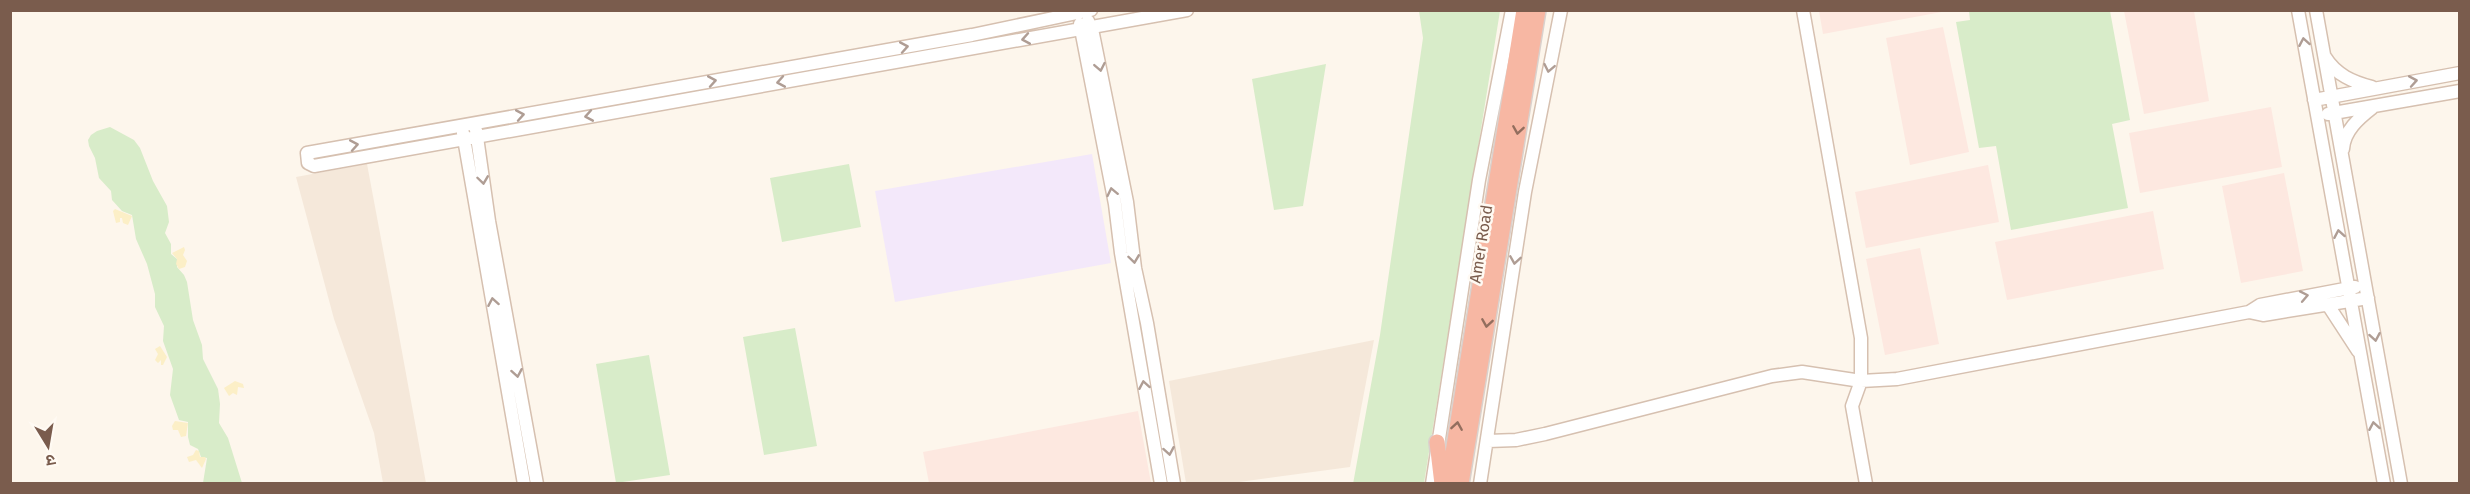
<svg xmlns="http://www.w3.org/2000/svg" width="2470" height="494" viewBox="0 0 2470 494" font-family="'Fira Sans','Noto Sans Devanagari',sans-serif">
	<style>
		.residential { fill: #f5e8da }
		.commercial { fill: #fde8e0 }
		.education { fill: #f3e8fa }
		.green { fill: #d8ecc9 }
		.sand { fill: #fcefc7 }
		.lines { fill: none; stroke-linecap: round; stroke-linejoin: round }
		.secondary-casing { stroke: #d6c0b0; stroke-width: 15 }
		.highway-casing { stroke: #dad1cd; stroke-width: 18 }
		.secondary { stroke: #fff; stroke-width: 12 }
		.highway { stroke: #f7b7a3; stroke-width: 15 }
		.oneway { stroke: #af9d94 }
		.oneway2 { stroke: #936e5e }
		.labels { text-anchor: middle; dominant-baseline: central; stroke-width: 5; stroke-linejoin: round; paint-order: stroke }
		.street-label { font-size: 16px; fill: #7a5c4d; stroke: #fffaf3 }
	</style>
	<rect width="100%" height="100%" fill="#fdf6ec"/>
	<path class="residential" d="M367,164L394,308L426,483H383L374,433L334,319L296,177Z
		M1374,340L1350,467L1232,483H1186L1169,381Z"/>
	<path class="commercial" d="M1819,11V10L1947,11L1823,34Z
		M2124,11H2194L2209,101L2144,114Z
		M1943,27L1969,152L1910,165L1886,38Z
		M2271,107L2282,167L2140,193L2129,133Z
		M1988,165L1999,222L1866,248L1855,192Z
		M2284,173L2303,271L2241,283L2222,186Z
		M2153,211L2164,269L2007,300L1995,242Z
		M1920,248L1939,344L1885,355L1866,259Z
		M1138,411L1151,483H929L923,452Z"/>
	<path class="education" d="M1092,154L1111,263L895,302L875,191Z"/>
	<path class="green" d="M1419,11H1500L1424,483L1353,484L1380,335L1423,38Z
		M1969,11H2110L2130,120L2112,124L2128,208L2011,230L1996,146L1979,148L1956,22L1970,20Z
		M1326,64L1303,206L1274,210L1252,79Z
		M110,127L134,140L140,148L153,181L167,206L169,222L165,233L171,244V254L177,259V267L184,275L187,282L193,320L202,345L203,359L218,389L220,404L219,423L228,438L242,483H203L207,458L201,457L198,449L190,445L188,437V422L179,420L170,395L173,369L163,341L164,326L155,307V294L147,264L136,239L132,215L122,211L112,200L111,191L99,178L95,158L89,146L88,140L91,135L97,131Z
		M849,164L861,227L782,242L770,178Z
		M795,328L817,446L764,455L743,337Z
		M649,355L670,475L616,483L596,364Z"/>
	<path class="sand" d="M115,209L132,216L128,225L123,223L122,218H120V222L116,223L113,211Z
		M184,247L185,250L183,255L187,261L185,267L179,269L176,264L177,259L172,253Z
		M160,346L167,357L163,365H161V360L158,363L155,360L158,354L155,349Z
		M235,381L243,384L244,388L238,387L237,395L233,393L229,396L224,388Z
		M175,421L188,423L186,436L181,437L178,430H173L172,426Z
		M196,450L199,451L200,457H205L206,459L202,468L196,460L189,462L187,457L193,455Z"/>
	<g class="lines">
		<defs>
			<path id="secondary" d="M1091,10L972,35L307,153L308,163L314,166L1187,10
				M1803,10L1861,338V381L1852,406L1866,484
				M2298,10L2384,484
				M2316,10L2401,484
				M1088,21L1093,34L1127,202L1135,268L1147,323L1174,484
				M1080,24L1115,204L1121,253L1161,484
				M2325,57C2336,75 2353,82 2372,87
				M2314,100L2460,73
				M2328,114L2460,91
				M476,130L489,221L537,484
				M463,133L524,484
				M2343,149C2344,131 2359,118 2372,108
				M2328,305L2358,351
				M2249,312L2260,305L2355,287
				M1488,441L1516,440L1545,434L1772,376L1802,372L1861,381L1897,379L2249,312L2263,315L2368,298
				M1432,484L1479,180L1512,10
				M1480,484L1525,192L1561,10"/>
			<path id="highway" d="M1437,442L1442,484
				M1448,484L1524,10
				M1461,484L1538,10"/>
		</defs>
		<use href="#secondary" class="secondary-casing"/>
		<use href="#highway" class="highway-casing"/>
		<use href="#secondary" class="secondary"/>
		<use href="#highway" class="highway"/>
	</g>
	<defs><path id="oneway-chevron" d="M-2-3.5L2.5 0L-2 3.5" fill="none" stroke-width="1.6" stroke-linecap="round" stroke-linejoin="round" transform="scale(1.5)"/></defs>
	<g class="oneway">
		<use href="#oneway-chevron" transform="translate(1026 39) rotate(170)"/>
		<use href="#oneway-chevron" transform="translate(2304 42) rotate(-100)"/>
		<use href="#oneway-chevron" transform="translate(904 47) rotate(-10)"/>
		<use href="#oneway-chevron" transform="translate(1100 67) rotate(79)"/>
		<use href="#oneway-chevron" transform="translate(1549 68) rotate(101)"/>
		<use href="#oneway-chevron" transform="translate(712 81) rotate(-10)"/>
		<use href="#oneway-chevron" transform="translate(2413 81) rotate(-10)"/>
		<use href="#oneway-chevron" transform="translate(781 82) rotate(170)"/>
		<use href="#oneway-chevron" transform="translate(520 115) rotate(-10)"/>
		<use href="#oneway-chevron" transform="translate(589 116) rotate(170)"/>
		<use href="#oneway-chevron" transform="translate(354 145) rotate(-10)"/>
		<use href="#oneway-chevron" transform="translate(483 180) rotate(82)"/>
		<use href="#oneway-chevron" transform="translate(1112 192) rotate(-102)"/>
		<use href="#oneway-chevron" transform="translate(2339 234) rotate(-100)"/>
		<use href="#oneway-chevron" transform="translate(1134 259) rotate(82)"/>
		<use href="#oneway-chevron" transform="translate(1515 260) rotate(99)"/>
		<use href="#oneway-chevron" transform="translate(2304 296) rotate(-11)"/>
		<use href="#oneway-chevron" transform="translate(493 302) rotate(-100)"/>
		<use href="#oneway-chevron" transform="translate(2375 337) rotate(80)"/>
		<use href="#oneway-chevron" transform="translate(517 373) rotate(80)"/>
		<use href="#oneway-chevron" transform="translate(1144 385) rotate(-100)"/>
		<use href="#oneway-chevron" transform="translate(2374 426) rotate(-100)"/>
		<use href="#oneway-chevron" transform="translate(1169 451) rotate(80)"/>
	</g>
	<g class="oneway2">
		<use href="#oneway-chevron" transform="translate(1518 130) rotate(99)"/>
		<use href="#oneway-chevron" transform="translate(1487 323) rotate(99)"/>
		<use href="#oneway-chevron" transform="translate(1457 426) rotate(-81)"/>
	</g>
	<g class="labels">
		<g class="street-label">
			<text transform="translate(1481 244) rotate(-81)">Amer Road</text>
		</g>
	</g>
	<rect width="2470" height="494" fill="none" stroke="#7a5c4d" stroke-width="24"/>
	<g transform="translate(48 446) rotate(169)" stroke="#fffaf3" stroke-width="4.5" paint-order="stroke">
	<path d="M0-4.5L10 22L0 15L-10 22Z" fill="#7a5c4d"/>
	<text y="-9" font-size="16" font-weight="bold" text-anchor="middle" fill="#7a5c4d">उ</text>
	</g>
</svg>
